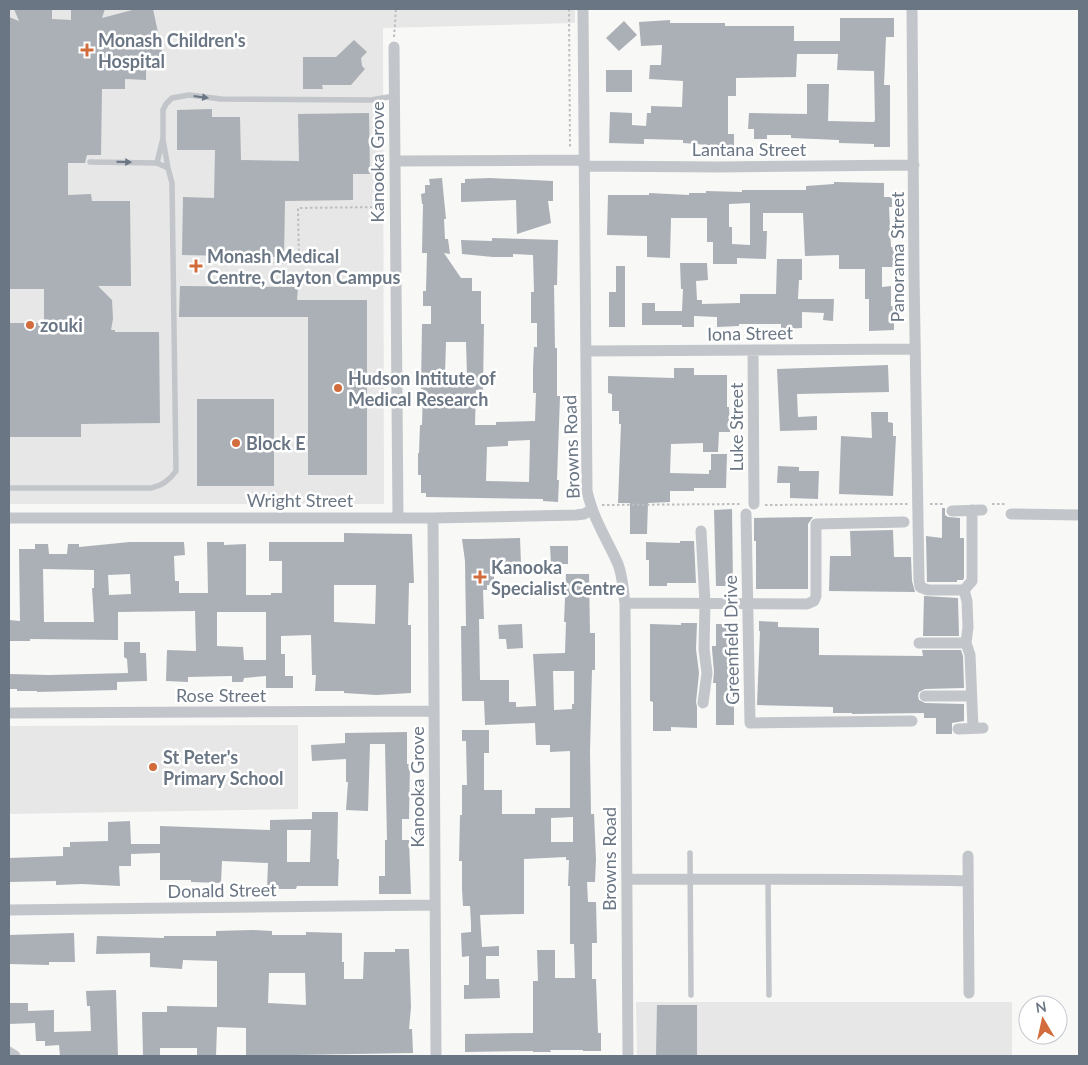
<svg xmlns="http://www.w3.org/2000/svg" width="1088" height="1065" viewBox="0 0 1088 1065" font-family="Lato,sans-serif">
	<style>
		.built { fill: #e6e7e6 }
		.building { fill: #aab0b6; fill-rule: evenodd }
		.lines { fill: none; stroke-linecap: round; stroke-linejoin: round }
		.path { stroke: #bcbec1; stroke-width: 2; stroke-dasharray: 2.5 2.5; stroke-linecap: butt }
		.service { stroke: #c2c5c9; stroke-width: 5.5 }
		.minor { stroke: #c2c5c9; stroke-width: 11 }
		.oneway { fill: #6a7684 }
		.poi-dot { fill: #d26c3c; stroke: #fff; stroke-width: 2 }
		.labels { text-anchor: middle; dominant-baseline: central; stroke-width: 5; stroke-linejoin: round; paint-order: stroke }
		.poi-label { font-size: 18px; font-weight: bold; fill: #6a7684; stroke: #fff; text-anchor: start }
		.street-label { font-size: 18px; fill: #6a7684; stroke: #fff }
	</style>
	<rect width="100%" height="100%" fill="#f8f8f6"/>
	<path class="built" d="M9,9H575V23L383,28L384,504H9Z
		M298,725V809L9,814V726Z
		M636,1002H1012V1056H637Z"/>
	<path class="building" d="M14,9H52V19L71,20V9H105L102,18L136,9H153L163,56H146V80L125,79V89H102L101,155H87L85,163H68V195L91,194L92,201H130L131,286H98L112,300L113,319L111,330H115V332H159L160,423L81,424V437H10L9,323H44V289H9V17L19,21Z
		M840,18H894V37H886L884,85H890V147H874V144L839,143V140L791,138V135H767V139H754V129H748L749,113L807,114V84H829L828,121L874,122L875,120L874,71L837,70L838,54H797L796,77L736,78V96H728V134H734V147L683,143V140L644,139V144L609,143L610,112L632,113V125L646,126L647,113H651V106L682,107L683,81L649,79L650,65H661L662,45L641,46L639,22L670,20V23H725V26H794V41H840Z
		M624,21L637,35L619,51L606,38Z
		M354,40L367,52L361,58L362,66L365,69L351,85H322L323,89H303V57H336Z
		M606,70H632V92H606Z
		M212,109V117H240L241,160L299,161L298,114L369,113L370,174H353V200L285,201L284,257L182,255L183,197L214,198L215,150H177V110Z
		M442,178L446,219H444L445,239H448L450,254L444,253L461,278H472V291H481V324H484L483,390H476L475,425H496V422L535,421L536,393H533V368L534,347H537V323H531V292H534L533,255L513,254V257H493L462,254L461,240L492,241V238L558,240L557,285H554L555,348H557V396H560L557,480H559L558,502L543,501V499L426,497V493H421V475H418V453H419L420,425H422L423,389H421L422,324H431V306H423V291H426L427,253H422L423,204H422L421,194L425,193V185H430L429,179ZM446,342H466L467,375L445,374ZM530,440L529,482L486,481L487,447L508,446V441Z
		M490,178L553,181V201H548L551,223L517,234L516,200L461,202V183H465V179Z
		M834,182L884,183V197H892V207H889L891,247H895V267H882V287L891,286V306H894V330L869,331V299H865V269H839V255L805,256L803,213H763V231H767L766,259L737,258V264H713V242H707V218H671L670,258L647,257V236L607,235L608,195H649V193L689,195V193H706V191L742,192V190H806V186L834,184ZM750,203V245L732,244V227H729V204Z
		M777,259H802V280H799L798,299H834L833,321L823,320L824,313L802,312V328L781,329V324H739V326L717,327V317L694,316V327H682V325H642V303H655V311H682L683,289H681L680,263H707L708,280L696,281L697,300H702V304L740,303V294H776Z
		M616,266H625V327H609V292H616Z
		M180,286L298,287L297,300H367V475H308V317H179Z
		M888,365L889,392L797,394L798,417L817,416V430L780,431L777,369Z
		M674,368H694V375H727V407H729L730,432H719L718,452H703V443L671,444L670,473L709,474V470H711V454H727L726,488H694V491H670V502L648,503L647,534H630V503H618L621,424H619V411H612V394L608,393V376L674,378Z
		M197,399H274V486H197Z
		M871,412H888V422L893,423V436H896L893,496L839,494L841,436L872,438Z
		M778,466L799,467V471H819L818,499L790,498V483H777Z
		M942,508H945V515L948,517L960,518V538H964V578L963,580H957V582H927L926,536L942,538Z
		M732,509L733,586H716L714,510Z
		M813,517L808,524V589H756V541H754V518Z
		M893,530L894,557H911L912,581L915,592L829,591L830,556H851L850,531Z
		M344,533L412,534L414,583H409L408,625H411V693L376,695L344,693V691H315L316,675H312L311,635L281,636V654H285V676H293V688H266V676L244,678L243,682H232V676L188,677V682L166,681L167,650L196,651L195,611L118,612V640L30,639V641H9V620L20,621L19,549H35V544H48L49,554H67L68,544H79V547L130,542H184L185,555L174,556L175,581H179V593H208L207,542H224V545L246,544V595H271V593H282V561H269V542H344ZM43,569L94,570V588H92L94,622H44ZM130,574L131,594L109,595L108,575ZM334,585H376L375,624L334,622ZM217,612H266V660H244L243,647L217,646Z
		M479,539L520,538L521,564H494V585H487V590H483L484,619H479L480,680H509V702H516V707L536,706L533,654L565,653L566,622H564L566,574H589L590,633H595V670H592L590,752L591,814H594L596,859L595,882H587L588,902H596L597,943H592V979H596L598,1033H601V1051H583V1050H550L551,1052H533V1051L465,1052V1034L533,1033V981H538L537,950H555V978H575L574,944H570V886H568L569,860H566V857L524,859V914L480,915L482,947L499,946V956H486V979H499L500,998L464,999V985H469V956L462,957L461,933L471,932V924L470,906H463L462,889V861H459L460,815H462V785H467L466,741H462V730H489V753H484V790H502V814H535V808H570V751L550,752V745H536L535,723L485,725L484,701H462L461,626H466L465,561L462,539ZM553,671H574V704H572V709L554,710ZM573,817V842H551V818Z
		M680,541H694L696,583H667V586H649V560H646V542L680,543Z
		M550,546H568V564H551Z
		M924,596L958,598L959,636H923Z
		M759,621L778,622V627L819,628V655L923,656L922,650H961L963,656L964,688L925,689L919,692L918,696L919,700L925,703L964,704V721L952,723V734H936V718H924V713L852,714V713H833V707L757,705L760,631H759Z
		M681,623H697L696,649L699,673L696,702L697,707V728L671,727V731H653V702L650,701V624L681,625Z
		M522,624L523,648L507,649L506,639H499L498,625Z
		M716,624H734V725H716V683H713L714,672L712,649V646H716Z
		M124,642H140V653H146L147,681L117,682V690L37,692V691H17V689H9V674L49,675L128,673L127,659L124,657Z
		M407,732V764H410L409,819H402V840H409L411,894H379V876H385V840H387L385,744H370L368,811L346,810L348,782H346V759L312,761L311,745L345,743V733Z
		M312,812H338L337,859H339L338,886H297L296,889H267L268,863L222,861L221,883L191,882V880H160V853L131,854V866H119L120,886L82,884L56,885V881L9,882V858L63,856V847H70V842L108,841V822L130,821L131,844H160V826L270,830V820L312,819ZM287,830H311L310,862H287Z
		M252,930L272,931V935H306V932L342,933V962H344V979H363L364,952H395V949H409L411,1007L409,1029H412L413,1053L246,1056V1028L217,1027L216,1056H197V1048H160V1056H143L142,1012H167V1006L217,1007V961L183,960L182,969L150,967V953L96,954L97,936L164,938V936H216V931ZM269,973H305L306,1005L268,1003Z
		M74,933L75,962H49V965L9,964V935Z
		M116,990L118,1056H60L59,1045L45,1046V1041H36L35,1023L9,1024V1003H28V1011L54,1010V1032L91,1031L90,1006H87L86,991Z
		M657,1005H697V1056L656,1055Z"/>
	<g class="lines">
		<path class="path" d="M569,9L570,149
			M394,37L396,9
			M226,263H299L298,208L385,207
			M930,504H943
			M992,504H1005
			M602,505L740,504
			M765,505L908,504"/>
		<path class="service" d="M163,140L168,168
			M157,163L163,138V110L166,104L172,98L189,95L221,99L371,100L394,96
			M9,488H151C162,486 169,481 176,471L172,183L168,168L157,163L90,162
			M690,853L691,995
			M768,880L769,995"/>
		<path class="minor" d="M583,9L587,491C593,519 607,539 618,564C623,577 623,590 625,603L628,1056
			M912,9L914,274L919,580L920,587L928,590H964
			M394,47L398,517
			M395,161L584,160
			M584,166L718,167L914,165
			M753,350L754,504
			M586,351L915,349
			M972,510V581L964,590L967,601L968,627L966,643L970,655L973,728
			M952,511L982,510
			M746,514L750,723L912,721
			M1011,514L1079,515
			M9,518H433L576,515L584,514L591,510
			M433,518L436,1056
			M701,531L705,603L704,649L707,673L703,703
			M625,603L807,604L814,601L816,596V524L904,522
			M919,643H966
			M925,696H971
			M9,713L433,711
			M958,729L983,728
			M968,856L969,993
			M627,879C741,880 855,878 968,881
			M9,910L435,905
			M9,1052L15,1056"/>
	</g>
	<defs><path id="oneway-solid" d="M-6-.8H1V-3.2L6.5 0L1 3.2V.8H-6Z" transform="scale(1.25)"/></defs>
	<g class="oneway">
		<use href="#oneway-solid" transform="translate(201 97) rotate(7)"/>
		<use href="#oneway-solid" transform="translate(124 162) rotate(1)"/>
	</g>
	<g class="poi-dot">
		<path d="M84.5 42.5h5v5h5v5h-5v5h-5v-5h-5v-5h5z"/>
		<path d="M193.5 258.5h5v5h5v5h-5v5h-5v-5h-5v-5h5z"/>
		<circle cx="30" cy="325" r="5"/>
		<circle cx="338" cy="388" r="5"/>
		<circle cx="236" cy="443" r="5"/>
		<path d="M477.5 569.5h5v5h5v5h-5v5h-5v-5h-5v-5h5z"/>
		<circle cx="153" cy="767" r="5"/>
	</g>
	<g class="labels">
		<g class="poi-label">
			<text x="98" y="40">Monash Children's<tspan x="98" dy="21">Hospital</tspan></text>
			<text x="207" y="256">Monash Medical<tspan x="207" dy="21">Centre, Clayton Campus</tspan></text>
			<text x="40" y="325">zouki</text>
			<text x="348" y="378">Hudson Intitute of<tspan x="348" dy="21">Medical Research</tspan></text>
			<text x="246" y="443">Block E</text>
			<text x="491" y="567">Kanooka<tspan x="491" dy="21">Specialist Centre</tspan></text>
			<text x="163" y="757">St Peter's<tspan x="163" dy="21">Primary School</tspan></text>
		</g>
		<g class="street-label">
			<text x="749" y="149">Lantana Street</text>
			<text transform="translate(377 162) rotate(-90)">Kanooka Grove</text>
			<text transform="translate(897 257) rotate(-90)">Panorama Street</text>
			<text transform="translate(750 333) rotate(-1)">Iona Street</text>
			<text transform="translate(736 427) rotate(-90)">Luke Street</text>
			<text transform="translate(571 447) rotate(-92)">Browns Road</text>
			<text x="300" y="500">Wright Street</text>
			<text transform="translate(731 640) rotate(-91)">Greenfield Drive</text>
			<text x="221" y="695">Rose Street</text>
			<text transform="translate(417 787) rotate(-90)">Kanooka Grove</text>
			<text transform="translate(609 859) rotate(-90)">Browns Road</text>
			<text transform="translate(222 890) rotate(-1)">Donald Street</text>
		</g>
	</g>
	<rect width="1088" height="1065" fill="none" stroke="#6a7684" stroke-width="20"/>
	<g transform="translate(1043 1020) rotate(351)"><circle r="24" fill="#ffffff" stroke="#c3c8ce"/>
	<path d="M0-4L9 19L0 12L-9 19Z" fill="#d26c3c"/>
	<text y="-8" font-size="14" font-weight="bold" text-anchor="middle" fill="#6a7684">N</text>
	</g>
</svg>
